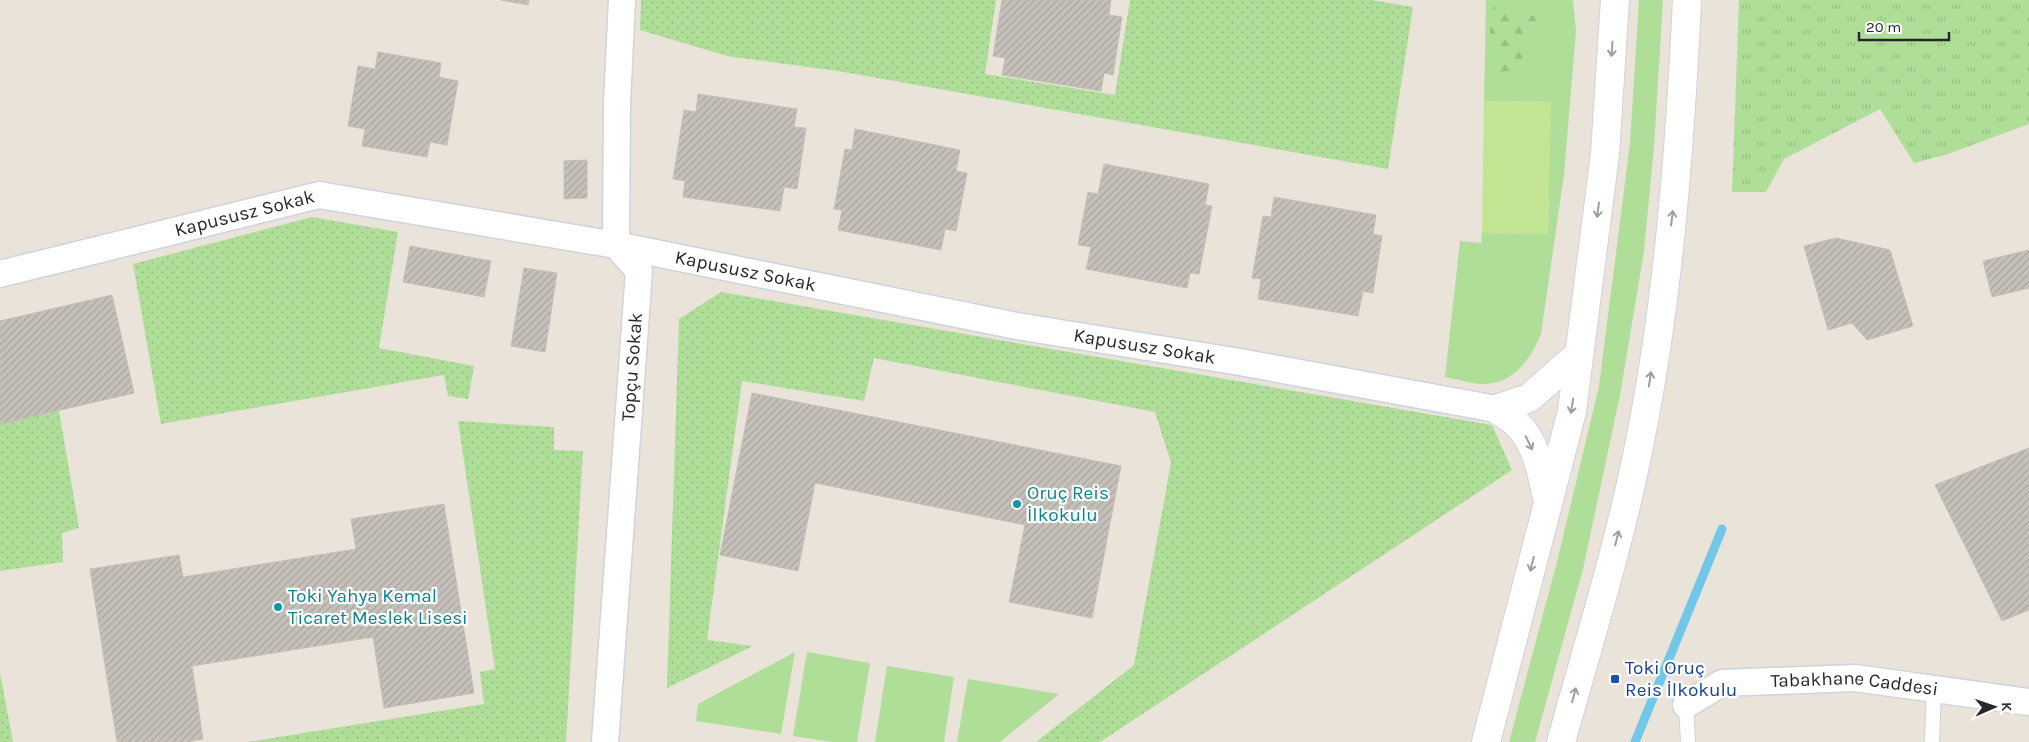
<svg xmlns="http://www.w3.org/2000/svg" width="2029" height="742" viewBox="0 0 2029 742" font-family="Karla,sans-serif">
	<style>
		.grass { fill: #afde98 }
		.forest { fill: url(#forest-firs) }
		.park { fill: url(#park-tufts) }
		.garden { fill: url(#garden-dots) }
		.pitch { fill: #c2e594 }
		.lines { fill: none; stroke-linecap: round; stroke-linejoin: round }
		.stream { stroke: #71c7e8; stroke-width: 9 }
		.building { fill: url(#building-hatch); stroke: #c5bfb4 }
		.service-casing { stroke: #cfd2e0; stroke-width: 16 }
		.minor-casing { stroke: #cfd2e0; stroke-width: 29 }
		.tertiary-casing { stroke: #cfd2e0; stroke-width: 30 }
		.secondary-casing { stroke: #cfd2e0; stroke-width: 30 }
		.service { stroke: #fff; stroke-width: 14 }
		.minor { stroke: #fff; stroke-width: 26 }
		.tertiary { stroke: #fff; stroke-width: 28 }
		.secondary { stroke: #fff; stroke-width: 28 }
		.oneway { stroke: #9e9e9e }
		.culture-dot { fill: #0f9aa8; stroke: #fff; stroke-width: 2 }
		.transit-dot { fill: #1a4fb4; stroke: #fff; stroke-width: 2 }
		.labels { text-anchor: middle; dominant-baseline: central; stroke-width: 4.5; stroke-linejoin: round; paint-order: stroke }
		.street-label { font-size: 19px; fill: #282828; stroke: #fff }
		.culture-label { font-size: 19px; fill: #0d838f; stroke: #fff; text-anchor: start }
		.transit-label { font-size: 19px; fill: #164399; stroke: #fff; text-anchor: start }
	</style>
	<defs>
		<pattern id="forest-firs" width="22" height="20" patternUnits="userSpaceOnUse" patternTransform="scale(1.25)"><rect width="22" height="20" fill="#afde98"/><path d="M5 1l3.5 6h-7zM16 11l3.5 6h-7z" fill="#97be83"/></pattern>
		<pattern id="park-tufts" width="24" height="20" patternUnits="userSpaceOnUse" patternTransform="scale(1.25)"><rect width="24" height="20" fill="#afde98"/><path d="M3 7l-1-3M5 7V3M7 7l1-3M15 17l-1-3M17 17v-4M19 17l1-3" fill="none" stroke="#97be83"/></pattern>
		<pattern id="garden-dots" width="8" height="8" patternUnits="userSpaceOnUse" patternTransform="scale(1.25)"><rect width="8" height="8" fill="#afde98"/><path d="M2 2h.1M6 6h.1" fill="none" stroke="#97be83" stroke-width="1.8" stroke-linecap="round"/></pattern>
		<pattern id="building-hatch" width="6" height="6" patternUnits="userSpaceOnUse" patternTransform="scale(1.25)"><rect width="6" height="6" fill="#c5c0ba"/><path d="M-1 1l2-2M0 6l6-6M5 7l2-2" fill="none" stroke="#a9a5a0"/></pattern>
	</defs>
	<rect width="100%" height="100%" fill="#eae3da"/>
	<path class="grass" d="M1486,0H1573L1576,31L1564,175L1541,334C1531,358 1514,384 1484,384C1471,384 1457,379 1445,377L1460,241L1481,243L1482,233L1548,234L1550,102L1484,101Z
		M1639,0H1663L1654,146L1644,251L1620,395L1583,569L1535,742H1509L1558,558L1599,386L1630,143Z
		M795,652L781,734L696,721L698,704Z
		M807,652L870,663L857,742H832L793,736Z
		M887,666L954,677L944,742H875Z
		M968,679L1059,694L1000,742H957Z"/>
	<path class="forest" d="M1501,0H1510L1515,15L1537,16L1536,35L1526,42L1529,66L1499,75L1490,33L1491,10Z"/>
	<path class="park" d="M1739,0H2029V124L1945,155L1914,163L1880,109L1784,159L1766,192H1732Z"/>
	<path class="garden" d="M641,0H996L985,74L1115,95L1130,0H1371L1413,7L1388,169L838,71L727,56L640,30Z
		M312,217L398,232L379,348L474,366L468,399L448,396L444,375L161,424L133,264Z
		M721,292L1492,425L1512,470L1100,742H1036L1134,665L1171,463L1155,412L874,358L864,401L742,381L707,640L753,646L667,688L679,319Z
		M59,410L79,528L62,533L63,562L0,571V423Z
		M458,421L554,427V450L583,451L566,742H247L484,704L480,672L495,669Z
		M0,673L13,742H0Z"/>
	<path class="pitch" d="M1484,101L1551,102L1548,234L1482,233Z"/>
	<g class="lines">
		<path class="stream" d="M1635,742L1722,529"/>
	</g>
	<path class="building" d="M501,0H529L528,5Z
		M1002,0H1111L1109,15L1122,17L1113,75L1104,73L1101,91L1002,75L1005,58L993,56Z
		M378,52L441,63L439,77L458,81L447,145L430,142L427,157L362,146L365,129L348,126L358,66L375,69Z
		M698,94L797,109L794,127L806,128L797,189L784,187L780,211L683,197L685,181L673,179L684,110L696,112Z
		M855,129L960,150L956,171L967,173L956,231L945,229L941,250L838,230L842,210L834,209L845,149L852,150Z
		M587,160V198L564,199V161Z
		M1104,164L1209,184L1205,205L1212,206L1199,274L1190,273L1187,288L1086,269L1091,247L1078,245L1088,192L1098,194Z
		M1274,197L1376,215L1373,234L1382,236L1373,293L1363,291L1358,316L1258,299L1261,279L1252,278L1263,216L1271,217Z
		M1836,238L1890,250L1913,326L1867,340L1852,323L1828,330L1804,246Z
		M410,246L491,261L484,297L403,282Z
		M2029,250V288L1992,297L1983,261Z
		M524,268L557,273L545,352L511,346Z
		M112,295L134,393L0,424V321Z
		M752,393L1121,466L1092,618L1009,602L1025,525L815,483L798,571L720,555Z
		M2029,448V610L2002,621L1935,485Z
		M444,504L474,693L384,708L373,637L192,666L203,739L186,742H117L90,569L179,555L183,577L356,549L351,519Z"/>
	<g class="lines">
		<defs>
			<path id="service" d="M1686,705L1688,742
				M1932,742L1934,688"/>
			<g id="minor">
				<path id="s1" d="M0,274L319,195L616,245L1017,326L1240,362L1496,409"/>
				<path id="s2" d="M1686,705L1722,683L1855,678L2029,702"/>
				<path id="s3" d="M605,742L639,271L616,245L617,103L622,0"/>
			</g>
			<path id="tertiary" d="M1496,409C1503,414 1512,419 1518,425C1538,445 1542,477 1548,502
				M1496,409L1529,398L1579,354"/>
			<path id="secondary" d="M1486,742L1572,411L1605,154L1615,0
				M1561,742C1589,642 1620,543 1640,441C1669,296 1680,147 1687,0"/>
		</defs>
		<use href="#service" class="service-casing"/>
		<use href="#minor" class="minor-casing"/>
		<use href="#tertiary" class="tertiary-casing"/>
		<use href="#secondary" class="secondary-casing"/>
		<use href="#service" class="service"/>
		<use href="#minor" class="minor"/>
		<use href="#tertiary" class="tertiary"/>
		<use href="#secondary" class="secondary"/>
	</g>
	<defs><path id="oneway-shaft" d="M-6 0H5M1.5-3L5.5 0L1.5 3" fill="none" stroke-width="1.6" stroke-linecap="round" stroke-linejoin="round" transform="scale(1.25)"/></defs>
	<g class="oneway">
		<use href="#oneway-shaft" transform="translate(1612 49) rotate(94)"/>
		<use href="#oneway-shaft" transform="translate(1598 210) rotate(97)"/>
		<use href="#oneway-shaft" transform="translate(1672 218) rotate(-83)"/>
		<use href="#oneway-shaft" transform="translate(1650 379) rotate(-81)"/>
		<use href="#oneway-shaft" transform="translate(1572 406) rotate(99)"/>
		<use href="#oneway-shaft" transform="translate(1529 443) rotate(64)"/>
		<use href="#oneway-shaft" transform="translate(1617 538) rotate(-76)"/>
		<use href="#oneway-shaft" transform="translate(1532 564) rotate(104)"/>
		<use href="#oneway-shaft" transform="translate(1574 695) rotate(-75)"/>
	</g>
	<g class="culture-dot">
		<circle cx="1017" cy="504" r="5"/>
		<circle cx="278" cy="607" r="5"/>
	</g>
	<rect class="transit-dot" x="1610" y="674" width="10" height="10" rx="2.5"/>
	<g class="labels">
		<g class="street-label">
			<text stroke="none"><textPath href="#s1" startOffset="252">Kapususz Sokak</textPath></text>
			<text stroke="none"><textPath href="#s1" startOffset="762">Kapususz Sokak</textPath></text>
			<text stroke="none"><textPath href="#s1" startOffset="1168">Kapususz Sokak</textPath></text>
			<text stroke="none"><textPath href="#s3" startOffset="376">Topçu Sokak</textPath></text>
			<text stroke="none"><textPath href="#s2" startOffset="175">Tabakhane Caddesi</textPath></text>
		</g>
		<g class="culture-label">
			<text x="1027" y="493">Oruç Reis<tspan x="1027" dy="22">İlkokulu</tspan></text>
			<text x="288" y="596">Toki Yahya Kemal<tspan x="288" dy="22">Ticaret Meslek Lisesi</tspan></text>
		</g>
		<g class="transit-label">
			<text x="1625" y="668">Toki Oruç<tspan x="1625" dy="22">Reis İlkokulu</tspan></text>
		</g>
	</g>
	<g transform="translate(1994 707) rotate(88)" stroke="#ffffff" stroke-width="4" paint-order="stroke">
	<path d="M0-4L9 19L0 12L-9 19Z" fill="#282828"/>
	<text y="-8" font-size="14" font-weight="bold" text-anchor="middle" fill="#282828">K</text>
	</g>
	<path d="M1859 32v8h90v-8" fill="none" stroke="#282828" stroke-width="2.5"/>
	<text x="1866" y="32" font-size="15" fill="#282828" stroke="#ffffff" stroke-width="4" paint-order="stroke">20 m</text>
</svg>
